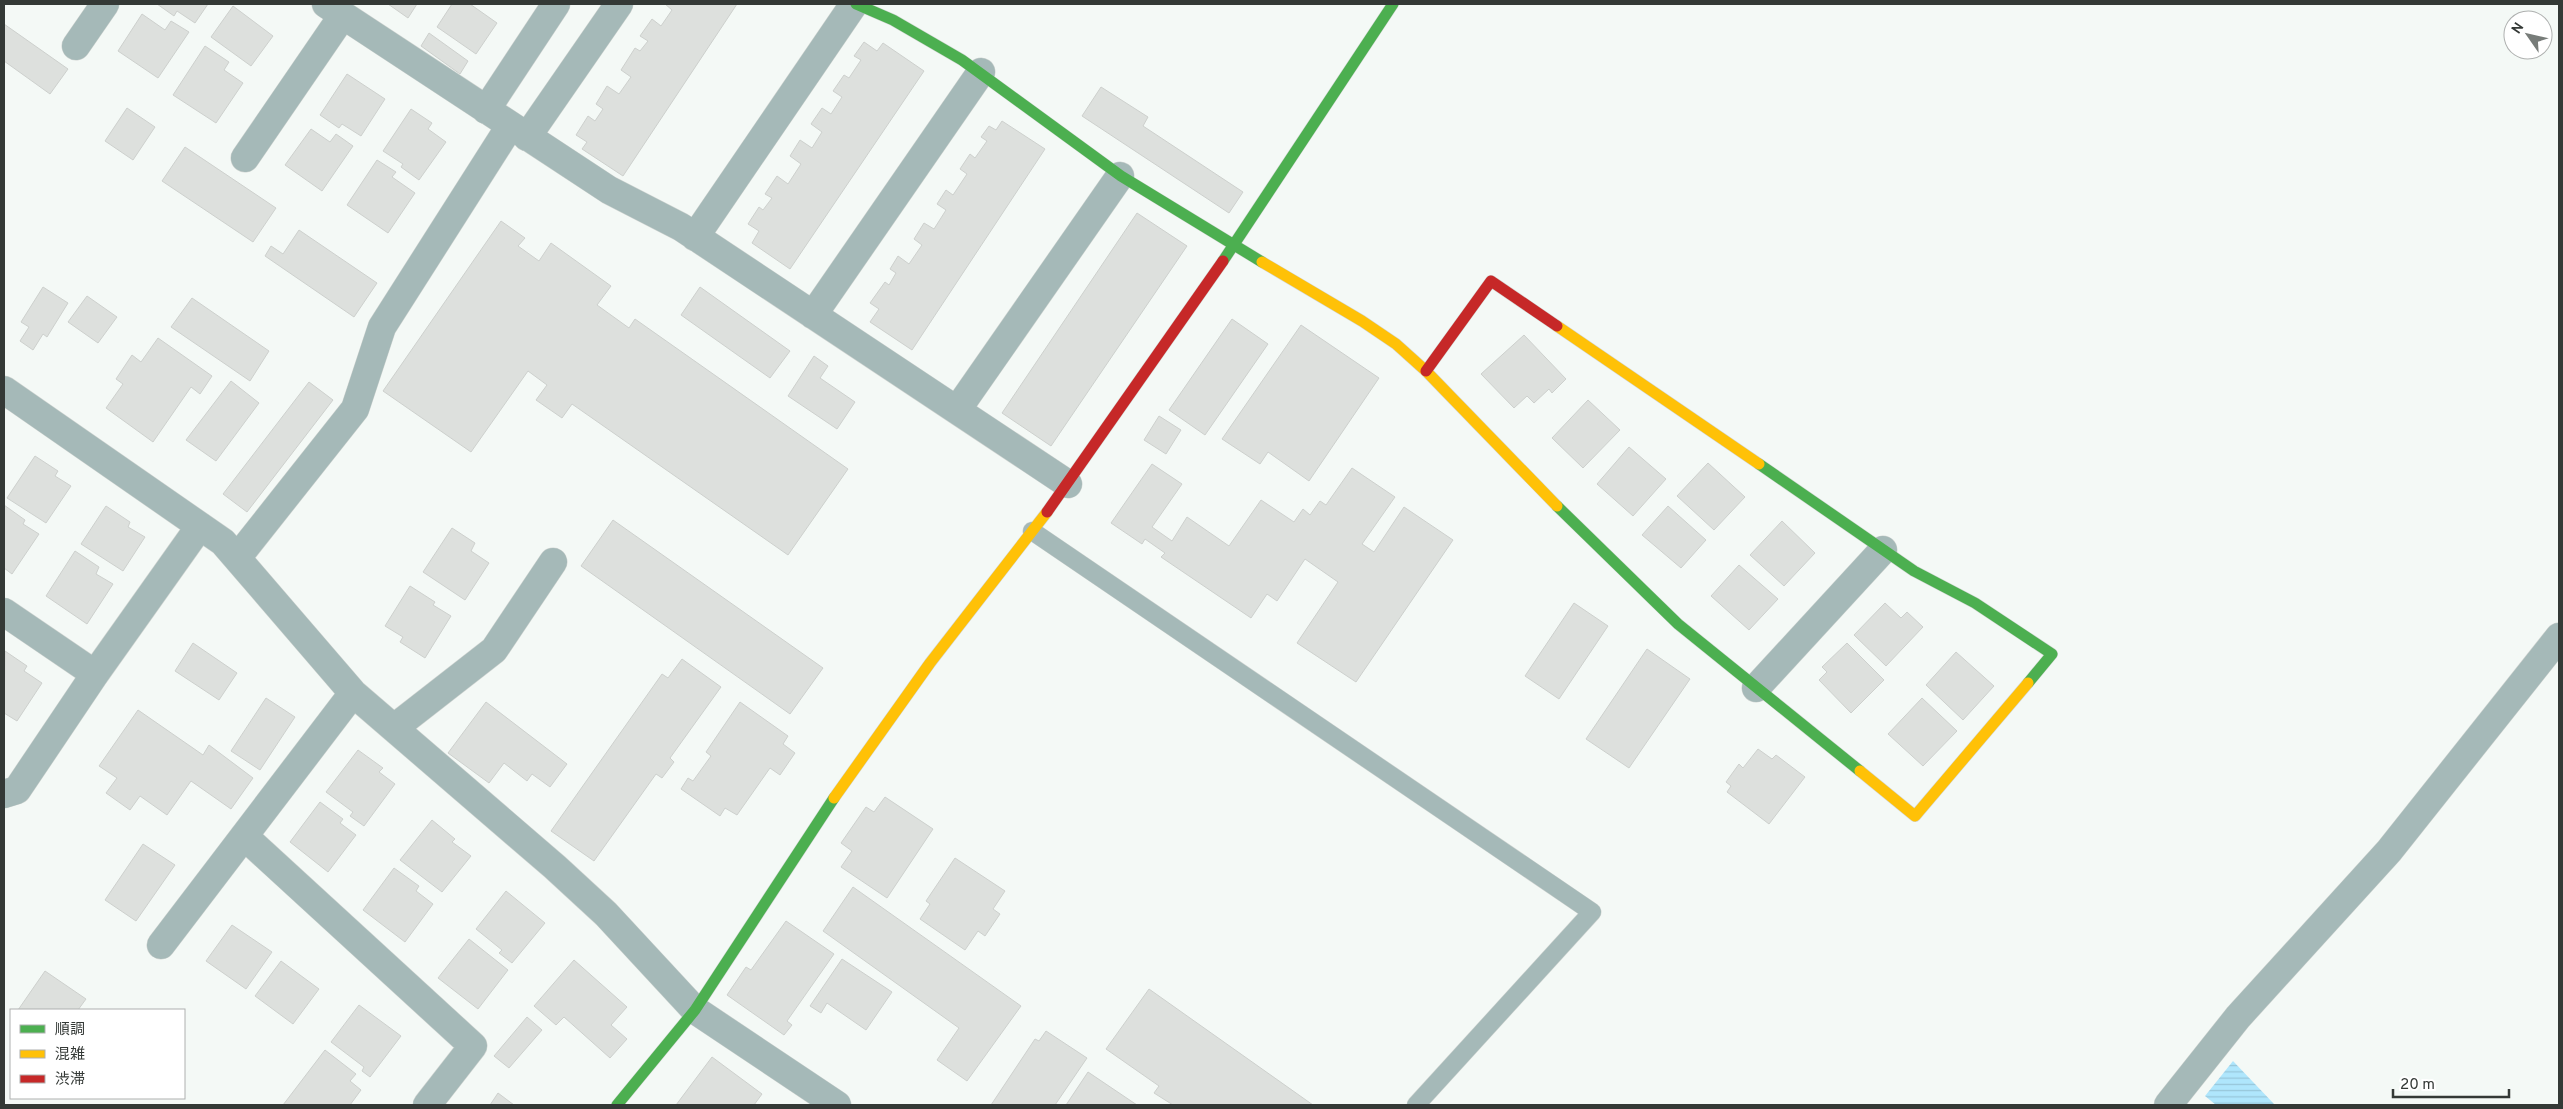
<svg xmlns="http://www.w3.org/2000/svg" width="2563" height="1109" viewBox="0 0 2563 1109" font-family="Overpass,'Noto Sans JP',sans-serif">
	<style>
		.water { fill: url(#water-rules) }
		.building { fill: #dde0dd; stroke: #cdd0cd }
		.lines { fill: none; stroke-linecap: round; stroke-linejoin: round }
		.lane-casing { stroke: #d2d6d3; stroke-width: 19 }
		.street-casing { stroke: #d2d6d3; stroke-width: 29 }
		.fast-casing { stroke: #d2d6d3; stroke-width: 12 }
		.slow-casing { stroke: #d2d6d3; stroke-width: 12 }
		.jam-casing { stroke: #d2d6d3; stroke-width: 12 }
		.lane { stroke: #a5b9b8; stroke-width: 18 }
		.street { stroke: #a5b9b8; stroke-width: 28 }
		.fast { stroke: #4caf50; stroke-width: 11 }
		.slow { stroke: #ffc107; stroke-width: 11 }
		.jam { stroke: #c62828; stroke-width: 11 }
	</style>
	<defs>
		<pattern id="water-rules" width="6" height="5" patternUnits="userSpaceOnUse" patternTransform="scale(1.25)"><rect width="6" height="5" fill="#afe6fc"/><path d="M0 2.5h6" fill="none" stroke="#97c6d9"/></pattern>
	</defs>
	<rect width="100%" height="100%" fill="#f4f9f6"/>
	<path class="water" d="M2233,1061L2275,1105H2216L2205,1096Z"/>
	<path class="building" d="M157,4H208L195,23L177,11L174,16Z
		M388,4H417L408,18Z
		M452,4H470L497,23L476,54L437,27Z
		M665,4H737L623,176L582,149L587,142L576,135L588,116L595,121L603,109L596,104L607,86L619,94L631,77L621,70L635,48L640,51L648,41L640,36L652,19L661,26L672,10Z
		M233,6L273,36L251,66L211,37Z
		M142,14L165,30L171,21L189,32L158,78L118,51Z
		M4,24L68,69L50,94L4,61Z
		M429,33L468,61L460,74L421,46Z
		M864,42L877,51L883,43L924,71L790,269L752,243L759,231L748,224L759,207L763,210L772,198L765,194L777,176L788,184L801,164L790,156L800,140L812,148L822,132L811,124L822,108L831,114L842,97L833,91L844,75L849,78L861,60L854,56Z
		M205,46L229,62L224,70L243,83L216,123L173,95Z
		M347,74L385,99L361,136L342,124L339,128L320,115Z
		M1101,87L1148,117L1143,126L1243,192L1229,213L1082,116Z
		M127,108L155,127L133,160L105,141Z
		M411,109L432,123L428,129L446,142L419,180L401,167L403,164L383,151Z
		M1002,121L1045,149L912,350L870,322L879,309L870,303L885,282L889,285L896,273L890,269L898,256L909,264L922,245L914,239L924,223L934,229L946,210L937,204L946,190L953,195L967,174L960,169L970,154L975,158L987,141L981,137L989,126L996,130Z
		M311,129L330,142L336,134L353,146L322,191L285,165Z
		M185,147L276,208L253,242L162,181Z
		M377,160L396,172L392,177L415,193L388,233L347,205Z
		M1137,213L1187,246L1051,446L1002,413Z
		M501,221L525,238L518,246L539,261L551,243L611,286L597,305L629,328L635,319L848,469L788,555L572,404L562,418L536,400L547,385L528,371L471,452L383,391Z
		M299,230L377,283L354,317L265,256L271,246L283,254Z
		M43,287L68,303L47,337L43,334L33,350L20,341L29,327L21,322Z
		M700,287L790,351L770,378L681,315Z
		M87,296L117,317L98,343L68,322Z
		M192,298L269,351L250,381L171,327Z
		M1232,319L1268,344L1205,435L1169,410Z
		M1301,325L1379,378L1309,481L1268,452L1260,464L1222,439Z
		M1524,335L1566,379L1552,393L1549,389L1534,403L1527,396L1514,408L1481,374Z
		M158,338L212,376L200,394L191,387L153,442L106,408L123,384L116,379L132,355L141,362Z
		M814,356L828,366L820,378L855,402L837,429L788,396Z
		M231,381L259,403L216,461L186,440Z
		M309,382L333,400L247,512L223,494Z
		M1588,400L1620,430L1583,468L1552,438Z
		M1159,416L1181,430L1166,454L1144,440Z
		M1629,447L1666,479L1633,516L1597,484Z
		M35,456L58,471L55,476L71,486L46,523L7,498Z
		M1708,463L1745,497L1714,530L1677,496Z
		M1152,464L1182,484L1152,527L1172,541L1187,517L1229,546L1261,500L1294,522L1303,509L1310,515L1320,501L1326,505L1352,468L1395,497L1362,544L1374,552L1404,507L1453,540L1356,682L1297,643L1338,582L1305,559L1277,601L1267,594L1251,618L1161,557L1165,553L1145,539L1142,544L1111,523Z
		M4,505L25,520L23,524L39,534L12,574L4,568Z
		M106,506L130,522L128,527L145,537L123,571L81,544Z
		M1668,506L1706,540L1681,568L1642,535Z
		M613,520L823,668L790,714L581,566Z
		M1782,521L1815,553L1784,586L1750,555Z
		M452,528L475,543L471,551L489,563L465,600L423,572Z
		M75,551L99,567L96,574L113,584L87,624L46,596Z
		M1739,565L1778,599L1749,630L1711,596Z
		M410,586L435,602L433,605L451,616L425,658L400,642L403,637L385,626Z
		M1574,603L1608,626L1559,699L1525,676Z
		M1885,603L1901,618L1907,612L1923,627L1886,666L1854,635Z
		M193,643L237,673L219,700L175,671Z
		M1847,643L1884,680L1851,713L1819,680L1827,672L1822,667Z
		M1647,649L1690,679L1629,768L1586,739Z
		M5,651L27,666L24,671L42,683L17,721L4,713Z
		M1956,652L1994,686L1963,720L1926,685Z
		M682,659L721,687L670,758L674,762L662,778L656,774L594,861L551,831L662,674L668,678Z
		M266,698L295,717L260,770L231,751Z
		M1922,698L1957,731L1923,766L1888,734Z
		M486,702L567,764L550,787L532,774L527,781L504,763L489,783L448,753Z
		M740,702L788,736L783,744L795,753L780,775L770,768L737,815L725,808L720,816L681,789L688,778L693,781L711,756L706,752Z
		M138,710L203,755L209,745L253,778L231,809L191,781L167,815L140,796L130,810L106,793L117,778L99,766Z
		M1758,749L1772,759L1776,755L1805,777L1769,824L1727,792L1731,786L1726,782L1739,764L1743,768Z
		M358,750L383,768L379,772L395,784L364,826L350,816L353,812L326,792Z
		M885,797L933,829L887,898L841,867L852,851L841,843L866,807L874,812Z
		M320,802L343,819L340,823L356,835L328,872L290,842Z
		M432,820L455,839L452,842L471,856L442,892L400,860Z
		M143,844L175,865L136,921L105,900Z
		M955,858L1005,891L993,909L1000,914L985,936L978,931L965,950L920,919L930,904L926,901Z
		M394,868L419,886L416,891L433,904L405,942L363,910Z
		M853,887L1021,1006L967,1081L937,1060L959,1028L823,931Z
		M506,891L545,923L512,963L499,953L502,950L476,929Z
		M786,921L834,954L787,1021L792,1025L784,1035L727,995L746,967L751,970Z
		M232,925L272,952L246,989L206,961Z
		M469,939L508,970L478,1009L438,978Z
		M842,959L892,992L866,1030L827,1003L821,1013L810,1006Z
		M574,960L627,1007L611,1025L627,1039L610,1058L564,1017L556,1025L534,1006Z
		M281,961L319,989L293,1024L255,996Z
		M45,971L86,999L78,1010H18Z
		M1149,989L1313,1105H1173L1154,1093L1159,1086L1106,1049Z
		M359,1005L401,1036L370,1077L362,1071L364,1067L331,1042Z
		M527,1017L542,1030L509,1068L494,1056Z
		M1046,1031L1087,1058L1055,1105H991L1035,1039L1039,1041Z
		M325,1050L356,1074L350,1081L361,1090L350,1105H283Z
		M712,1057L762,1094L754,1105H676Z
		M1088,1072L1137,1105H1066Z
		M498,1093L514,1105H490Z"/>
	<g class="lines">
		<defs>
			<path id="lane" d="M1032,531L1592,912L1416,1105"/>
			<path id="street" d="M326,4L609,190L681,227L1068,484
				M76,46L105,4
				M486,110L556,4
				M527,137L619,4
				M245,158L343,15
				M695,237L854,4
				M813,315L981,72
				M4,390L223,542L353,693L555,867L606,914L695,1010L837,1105
				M957,410L1120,176
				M237,558L355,409L382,327L510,126
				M4,612L95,674
				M1756,688L1883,550
				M394,728L494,650L553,562
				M4,794L17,790L95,674L200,526
				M244,836L473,1046L427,1105
				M161,945L353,693
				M2168,1105L2238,1017L2389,851L2559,637"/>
			<path id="fast" d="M856,4L893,20L962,60L1121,176L1262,262
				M1223,261L1393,4
				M1759,464L1914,571L1975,603L2052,654L2028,683
				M1557,506L1678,624L1860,771
				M617,1105L695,1010L834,798"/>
			<path id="slow" d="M1262,262L1362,321L1396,344L1426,371L1557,506
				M1557,326L1759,464
				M1860,771L1915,816L2028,683
				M834,798L930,663L1047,512"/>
			<path id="jam" d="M1426,371L1491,281L1557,326
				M1047,512L1223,261"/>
		</defs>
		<use href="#lane" class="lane-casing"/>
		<use href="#street" class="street-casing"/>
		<use href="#fast" class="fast-casing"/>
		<use href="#slow" class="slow-casing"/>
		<use href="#jam" class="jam-casing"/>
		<use href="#lane" class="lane"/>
		<use href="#street" class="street"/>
		<use href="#fast" class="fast"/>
		<use href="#slow" class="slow"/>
		<use href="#jam" class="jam"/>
	</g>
	<rect width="2563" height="1109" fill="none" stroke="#343936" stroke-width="10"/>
	<rect x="10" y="1009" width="175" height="90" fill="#ffffff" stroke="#aeb0af"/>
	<rect x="20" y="1025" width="25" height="8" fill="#4caf50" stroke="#aeb0af"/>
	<text x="55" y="1034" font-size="15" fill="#343936">順調</text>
	<rect x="20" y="1050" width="25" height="8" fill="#ffc107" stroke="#aeb0af"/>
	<text x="55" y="1059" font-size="15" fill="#343936">混雑</text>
	<rect x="20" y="1075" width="25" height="8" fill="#c62828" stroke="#aeb0af"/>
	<text x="55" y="1084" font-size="15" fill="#343936">渋滞</text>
	<g transform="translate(2528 35) rotate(304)"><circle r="24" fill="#ffffff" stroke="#aeb0af"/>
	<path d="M0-4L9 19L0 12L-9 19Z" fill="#777c79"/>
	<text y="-8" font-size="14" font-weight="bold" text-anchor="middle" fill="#343936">N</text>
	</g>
	<path d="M2393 1089v8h116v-8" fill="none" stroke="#343936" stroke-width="2.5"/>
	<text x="2400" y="1089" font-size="15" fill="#343936" stroke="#ffffff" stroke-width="4" paint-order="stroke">20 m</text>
</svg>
